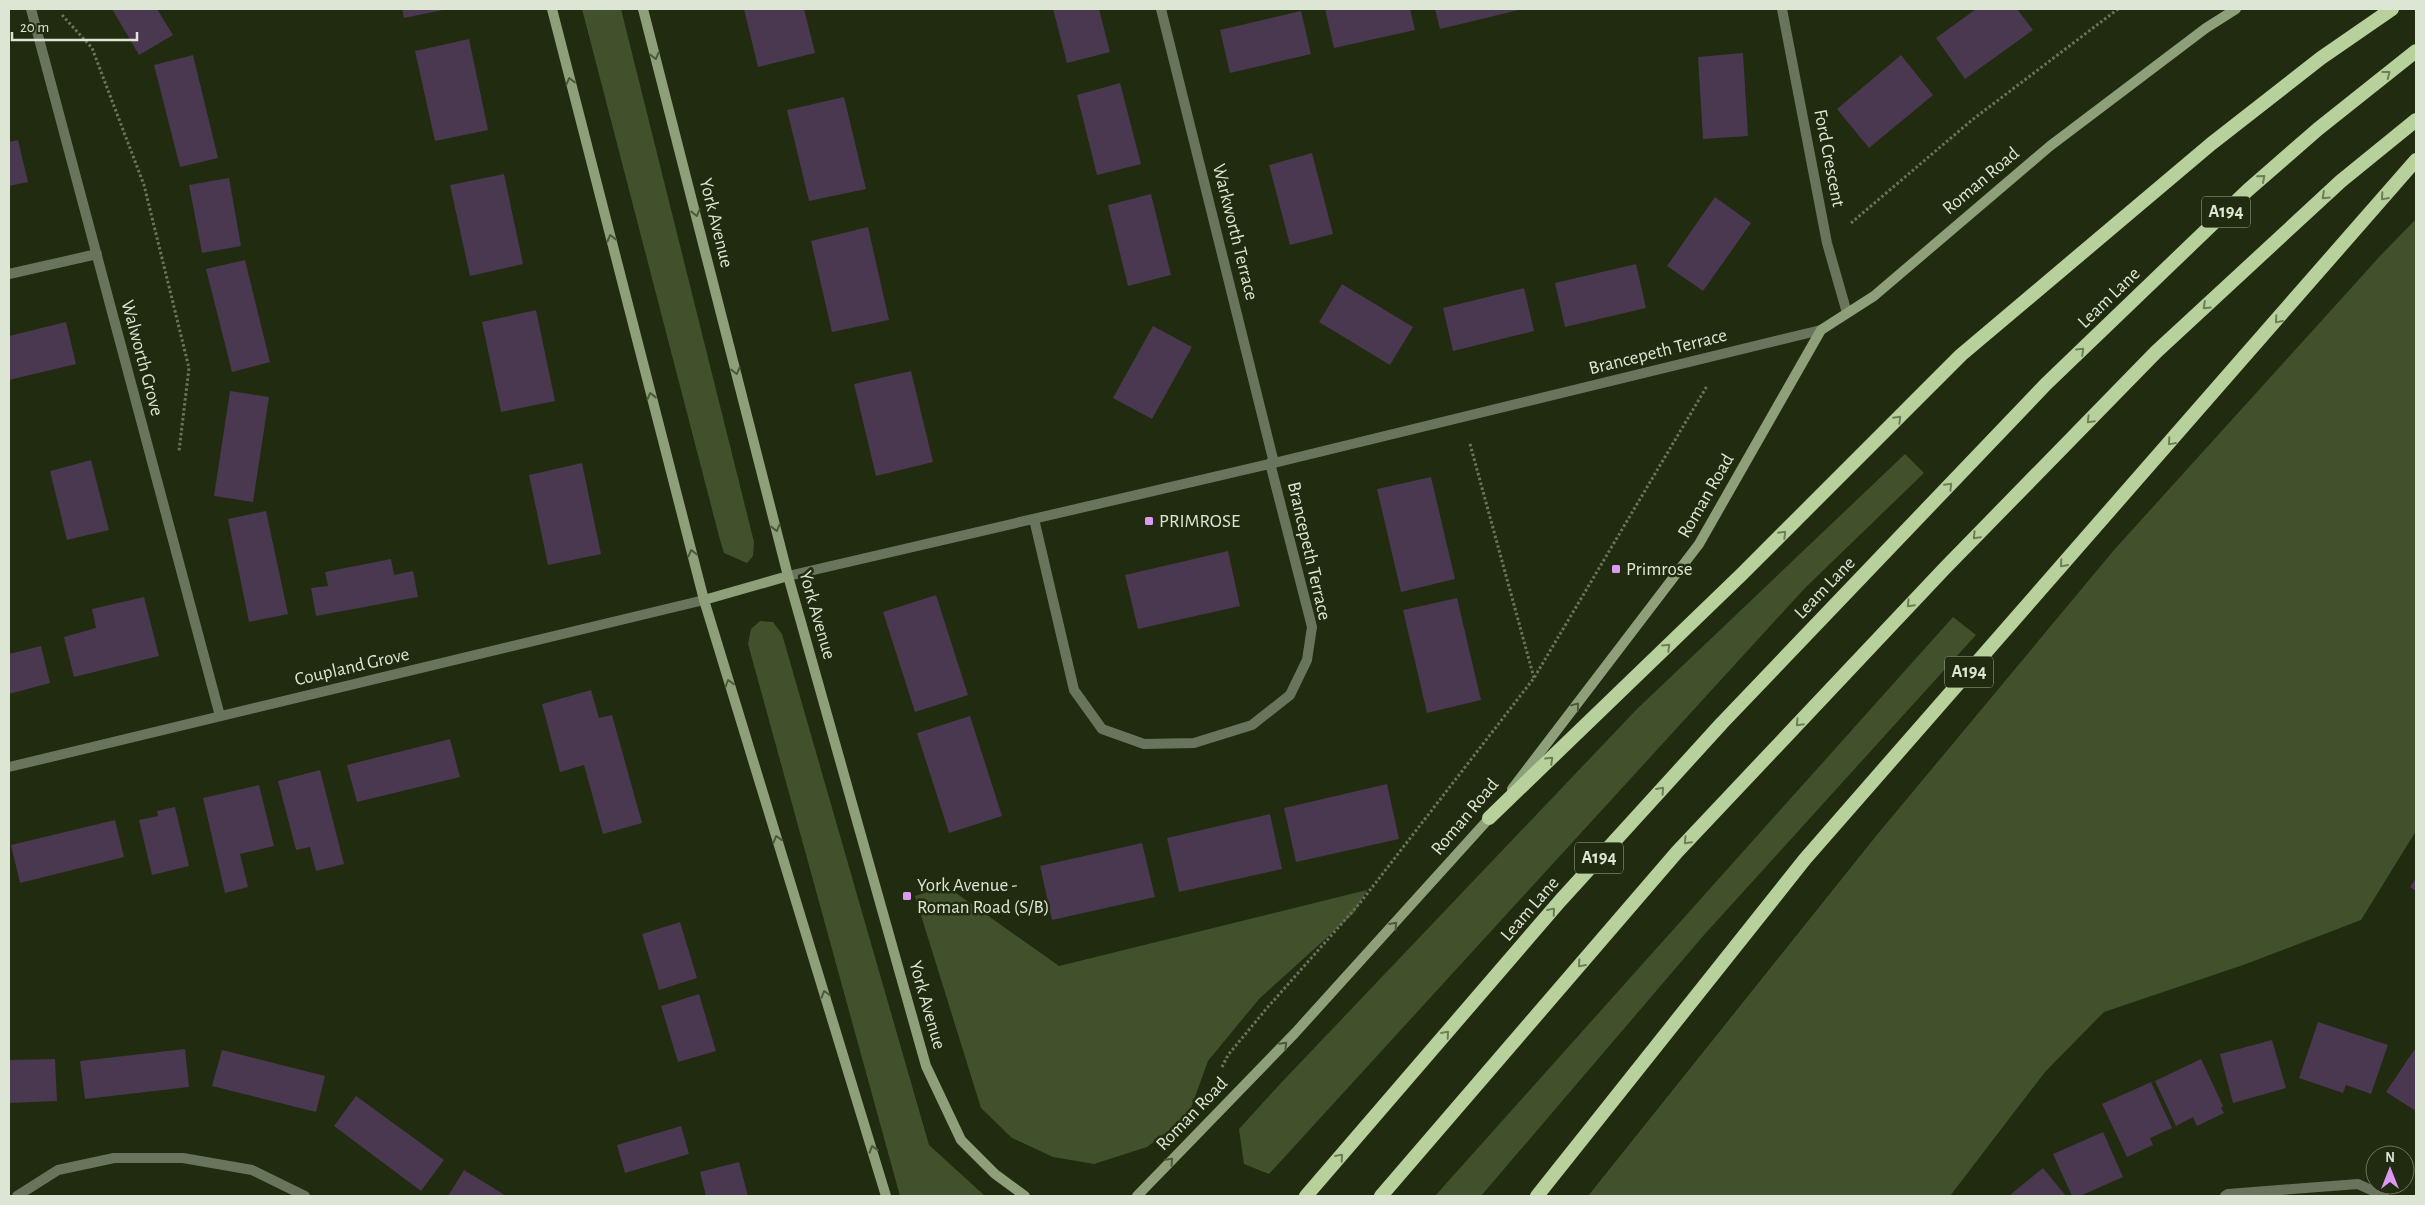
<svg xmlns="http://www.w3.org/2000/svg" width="2425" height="1205" viewBox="0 0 2425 1205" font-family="'Alegreya Sans',sans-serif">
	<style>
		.green { fill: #41512b }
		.building { fill: #4a3750 }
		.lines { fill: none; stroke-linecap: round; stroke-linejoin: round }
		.path { stroke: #6b745d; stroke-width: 3; stroke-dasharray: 2.5 2.5; stroke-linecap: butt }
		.service { stroke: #69745c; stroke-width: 10 }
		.minor { stroke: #69745c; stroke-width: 10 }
		.secondary { stroke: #8ea07a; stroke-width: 10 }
		.trunk { stroke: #b8d19c; stroke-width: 14 }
		.oneway { stroke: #4c5a3a }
		.oneway2 { stroke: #6c7e56 }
		.poi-dot { fill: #dd99f3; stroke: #202b10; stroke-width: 2 }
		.labels { text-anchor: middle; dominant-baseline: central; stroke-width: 5; stroke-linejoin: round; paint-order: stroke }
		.shield { fill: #202b10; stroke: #a4ad99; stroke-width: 1 }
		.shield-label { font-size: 18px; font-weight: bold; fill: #dde5d4 }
		.street-label { font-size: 19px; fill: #dde5d4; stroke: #202b10 }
		.poi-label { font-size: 19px; fill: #dde5d4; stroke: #202b10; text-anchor: start }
	</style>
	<rect width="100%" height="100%" fill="#202b10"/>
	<path class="green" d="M582,9H621L754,542L753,556L747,563L724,553L720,540Z
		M2416,219V831L2361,920L2246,964L2104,1012L2045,1072L1950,1196H1588L1876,836L2114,550L2381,255Z
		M1905,454L1924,473L1805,588L1269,1174L1244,1164L1239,1129L1280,1084L1637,709Z
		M1953,617L1976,635L1704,935L1481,1196H1435Z
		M760,621L773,622L782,634L929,1145L985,1196H900L748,644L751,629Z
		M946,886L1059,966L1367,890L1354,913L1259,999L1208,1061L1188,1116L1147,1147L1094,1164L1053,1157L1012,1138L981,1108L915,896Z"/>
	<path class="building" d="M112,9H157L173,35L139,55Z
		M402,9H443V10L404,18Z
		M744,9H804L815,53L758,67Z
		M1053,9H1099L1110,52L1067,63Z
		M1325,9H1410L1415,30L1334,48Z
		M1435,9H1523L1440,29Z
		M1976,9H2017L2033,30L1965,79L1936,38Z
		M1301,11L1311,54L1230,73L1220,30Z
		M469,39L488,130L435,141L415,51Z
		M1743,53L1748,136L1703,139L1698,57Z
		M193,55L218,158L180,167L154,65Z
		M1901,55L1933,95L1869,148L1837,109Z
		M1120,83L1141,164L1097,175L1077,95Z
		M844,97L866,189L809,201L787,110Z
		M18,140L28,182L9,186V142Z
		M1312,153L1333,234L1290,245L1269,165Z
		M504,174L523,264L470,276L450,185Z
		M229,178L241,246L202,253L189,185Z
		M1151,194L1171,275L1128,286L1108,205Z
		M1715,197L1751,223L1703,291L1667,266Z
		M868,227L889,320L832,332L811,241Z
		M245,260L270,362L232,372L206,269Z
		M1636,264L1646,308L1565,327L1555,283Z
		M1342,284L1413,327L1390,365L1319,322Z
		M1524,288L1534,331L1453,351L1443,308Z
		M536,310L555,401L501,412L482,322Z
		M66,322L76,364L9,380V336Z
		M1153,326L1192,347L1152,419L1113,398Z
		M911,371L933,462L876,476L854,384Z
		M230,391L269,397L253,502L214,496Z
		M91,460L109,530L67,540L50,471Z
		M582,463L601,554L548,565L529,475Z
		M1431,477L1455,579L1401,592L1377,489Z
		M266,511L288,614L249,622L228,519Z
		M1228,551L1240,606L1138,629L1125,575Z
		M391,559L394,575L413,571L418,597L316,616L311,588L328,586L325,572Z
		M936,595L968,695L915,712L883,612Z
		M144,597L159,656L74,677L64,637L96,628L92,609Z
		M1457,598L1481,700L1427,713L1403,610Z
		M41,646L50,683L9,694V654Z
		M591,690L599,718L612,715L642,823L603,834L584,765L560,772L542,704Z
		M970,716L1002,816L949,833L917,733Z
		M450,739L460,777L357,802L347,765Z
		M320,770L344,864L316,871L310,847L296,850L278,781Z
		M1387,784L1399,839L1296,862L1284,808Z
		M259,785L274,846L240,854L248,887L225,893L203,798Z
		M175,807L189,866L152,875L139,820L158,816L157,811Z
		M1270,814L1282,869L1179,892L1167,838Z
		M115,820L124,857L20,883L11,845Z
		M1142,843L1155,897L1052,920L1040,866Z
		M2416,878V891L2410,887Z
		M680,922L697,978L659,990L642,934Z
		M699,994L716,1051L678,1062L661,1006Z
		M2318,1022L2388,1045L2371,1094L2346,1085L2343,1093L2299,1078Z
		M2272,1040L2286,1088L2233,1103L2220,1054Z
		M185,1049L189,1087L85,1099L80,1061Z
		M222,1050L325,1076L316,1112L212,1086Z
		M2414,1050L2416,1051V1111L2386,1092Z
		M55,1059L57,1101L9,1103V1060Z
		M2201,1059L2223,1106L2221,1108L2224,1113L2197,1126L2193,1117L2176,1126L2155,1081Z
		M2151,1082L2172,1128L2150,1138L2153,1145L2127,1157L2102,1104Z
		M356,1096L444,1160L421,1191L334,1126Z
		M681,1126L689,1154L625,1173L617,1145Z
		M2103,1132L2123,1177L2080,1196H2072L2053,1154Z
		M739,1162L748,1196H706L700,1172Z
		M2043,1168L2066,1196H2011L2010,1195Z
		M464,1170L495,1189L506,1196H448Z"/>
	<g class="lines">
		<path class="path" d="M62,15L92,48L144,185L189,368L179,451
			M1851,223L1972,120L2118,9
			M1470,444L1534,678
			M1222,1067L1228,1055L1267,1008L1360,903L1534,678L1707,386"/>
		<path class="service" d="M17,1196L58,1170L114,1158H183L252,1170L305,1196"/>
		<path class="minor" d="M31,9L220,716
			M1161,9L1274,463
			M1782,9L1827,243L1847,313
			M9,274L97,254
			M1034,519L1074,690L1102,729L1144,744L1194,743L1252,725L1290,695L1307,660L1312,627L1270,463
			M788,576L1274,463L1821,330
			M9,767L704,600
			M2225,1196L2228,1194L2358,1184L2384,1196"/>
		<path class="secondary" d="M552,9L704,600L886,1196
			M643,9L788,576L926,1066L961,1140L995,1174L1025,1196
			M704,600L788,576
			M1512,789L1699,544L1821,330L1874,296L2050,146L2206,28L2236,9
			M1137,1196L1295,1033L1494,813"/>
		<path class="trunk" d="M1489,818L1741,575L1961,355L2211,144L2321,58L2392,9
			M1306,1196L1560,901L1722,723L2046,384L2248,190L2318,129L2416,51
			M1381,1196L1677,852L1944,569L2156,352L2341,181L2416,120
			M1537,1196L1805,859L2416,160"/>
	</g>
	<defs><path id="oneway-chevron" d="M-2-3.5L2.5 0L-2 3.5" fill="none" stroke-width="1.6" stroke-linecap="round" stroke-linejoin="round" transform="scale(1.25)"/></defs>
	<g class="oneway">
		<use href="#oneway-chevron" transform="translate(655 56) rotate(76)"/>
		<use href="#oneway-chevron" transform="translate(570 81) rotate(-104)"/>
		<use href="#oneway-chevron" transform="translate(696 213) rotate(76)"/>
		<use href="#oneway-chevron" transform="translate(611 238) rotate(-104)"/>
		<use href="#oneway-chevron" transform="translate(736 371) rotate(76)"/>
		<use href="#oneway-chevron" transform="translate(651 396) rotate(-104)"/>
		<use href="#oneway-chevron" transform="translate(776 528) rotate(76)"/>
		<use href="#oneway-chevron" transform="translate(692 553) rotate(-104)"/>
		<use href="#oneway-chevron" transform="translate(729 683) rotate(-107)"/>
		<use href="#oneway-chevron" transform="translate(1576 706) rotate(-53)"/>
		<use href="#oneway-chevron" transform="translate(777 839) rotate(-107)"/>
		<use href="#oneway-chevron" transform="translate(1394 925) rotate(-48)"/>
		<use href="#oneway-chevron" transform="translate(825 994) rotate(-107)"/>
		<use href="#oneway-chevron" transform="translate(1284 1045) rotate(-45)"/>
		<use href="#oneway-chevron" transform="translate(873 1149) rotate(-107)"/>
		<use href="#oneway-chevron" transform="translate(1170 1161) rotate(-47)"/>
	</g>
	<g class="oneway2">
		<use href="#oneway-chevron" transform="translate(2387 74) rotate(-38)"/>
		<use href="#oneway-chevron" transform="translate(2262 178) rotate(-41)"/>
		<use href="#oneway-chevron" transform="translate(2325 196) rotate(137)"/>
		<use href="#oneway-chevron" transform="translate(2384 197) rotate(131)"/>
		<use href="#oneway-chevron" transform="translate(2206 306) rotate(137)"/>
		<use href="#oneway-chevron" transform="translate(2278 320) rotate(131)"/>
		<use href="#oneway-chevron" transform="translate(2081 351) rotate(-44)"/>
		<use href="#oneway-chevron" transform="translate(1898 419) rotate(-45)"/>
		<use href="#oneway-chevron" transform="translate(2090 420) rotate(134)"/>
		<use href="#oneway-chevron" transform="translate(2171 442) rotate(131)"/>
		<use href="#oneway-chevron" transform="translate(1949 486) rotate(-46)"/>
		<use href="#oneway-chevron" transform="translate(1783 534) rotate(-45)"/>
		<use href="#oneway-chevron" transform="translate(1976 536) rotate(134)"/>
		<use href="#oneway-chevron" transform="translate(2063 564) rotate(131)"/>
		<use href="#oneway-chevron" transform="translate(1910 604) rotate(133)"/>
		<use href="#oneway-chevron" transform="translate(1667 647) rotate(-44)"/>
		<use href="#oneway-chevron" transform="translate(1799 723) rotate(133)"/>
		<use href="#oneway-chevron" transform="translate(1550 760) rotate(-44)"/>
		<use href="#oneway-chevron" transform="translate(1661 790) rotate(-48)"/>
		<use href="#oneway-chevron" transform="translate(1687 841) rotate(133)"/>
		<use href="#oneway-chevron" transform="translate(1552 911) rotate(-49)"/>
		<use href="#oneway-chevron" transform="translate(1581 964) rotate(131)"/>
		<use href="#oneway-chevron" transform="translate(1446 1034) rotate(-49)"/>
		<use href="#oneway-chevron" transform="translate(1340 1157) rotate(-49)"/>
	</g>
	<g class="poi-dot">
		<rect x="1144" y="516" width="10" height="10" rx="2.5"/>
		<rect x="1611" y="564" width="10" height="10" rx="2.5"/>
		<rect x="902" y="891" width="10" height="10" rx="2.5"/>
	</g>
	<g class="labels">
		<g class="shield">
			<rect x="2202" y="196.5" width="48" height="31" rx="4"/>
			<rect x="1945" y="656.5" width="48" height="31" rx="4"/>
			<rect x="1575" y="842.5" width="48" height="31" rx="4"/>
		</g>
		<g class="shield-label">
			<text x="2226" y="212">A194</text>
			<text x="1969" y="672">A194</text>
			<text x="1599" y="858">A194</text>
		</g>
		<g class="street-label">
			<text transform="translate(1829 158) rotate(79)">Ford Crescent</text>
			<text transform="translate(1981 181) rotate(-40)">Roman Road</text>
			<text transform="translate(716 223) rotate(76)">York Avenue</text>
			<text transform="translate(1235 232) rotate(76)">Warkworth Terrace</text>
			<text transform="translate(2109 298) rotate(-44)">Leam Lane</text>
			<text transform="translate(1658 352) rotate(-14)">Brancepeth Terrace</text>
			<text transform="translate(142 358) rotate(75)">Walworth Grove</text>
			<text transform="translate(1706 496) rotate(-60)">Roman Road</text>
			<text transform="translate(1309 551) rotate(77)">Brancepeth Terrace</text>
			<text transform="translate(1825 588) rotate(-46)">Leam Lane</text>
			<text transform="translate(817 615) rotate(74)">York Avenue</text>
			<text transform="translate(352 667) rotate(-13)">Coupland Grove</text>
			<text transform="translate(1465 817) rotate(-50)">Roman Road</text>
			<text transform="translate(1530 909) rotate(-49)">Leam Lane</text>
			<text transform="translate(927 1005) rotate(74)">York Avenue</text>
			<text transform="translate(1192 1114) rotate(-46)">Roman Road</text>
		</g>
		<g class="poi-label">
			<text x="1159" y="521">PRIMROSE</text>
			<text x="1626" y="569">Primrose</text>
			<text x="917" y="885">York Avenue -<tspan x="917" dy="22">Roman Road (S/B)</tspan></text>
		</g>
	</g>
	<rect width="2425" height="1205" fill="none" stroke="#dde5d4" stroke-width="20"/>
	<g transform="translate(2390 1170)"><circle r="24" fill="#202b10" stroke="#6c755e"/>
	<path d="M0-4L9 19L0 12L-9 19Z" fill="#dd99f3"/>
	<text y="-8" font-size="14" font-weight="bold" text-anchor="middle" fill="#dde5d4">N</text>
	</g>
	<path d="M12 32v8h125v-8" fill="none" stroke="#dde5d4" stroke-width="2.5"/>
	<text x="20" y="32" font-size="15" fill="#dde5d4" stroke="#202b10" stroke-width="4" paint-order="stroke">20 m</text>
</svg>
